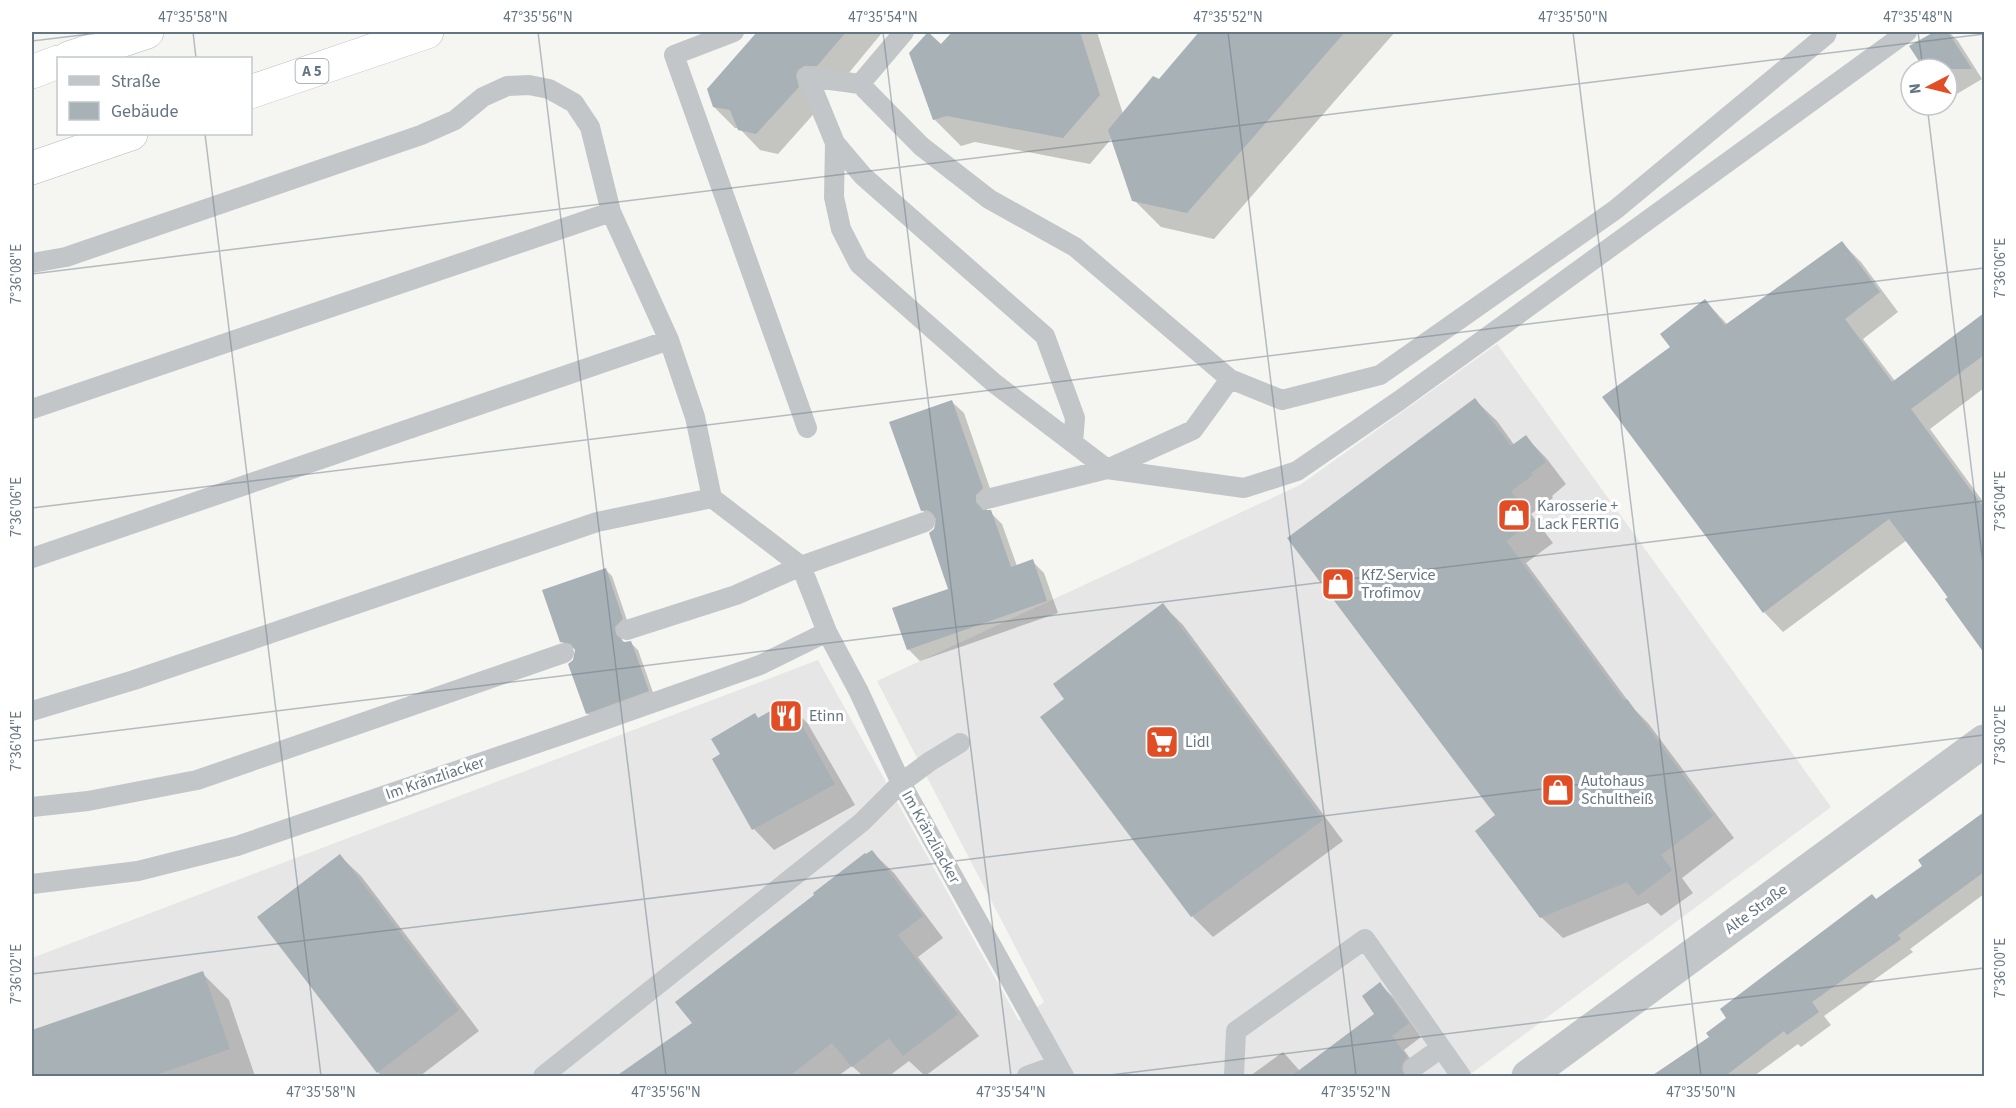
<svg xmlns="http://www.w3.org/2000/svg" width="2016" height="1108" viewBox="0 0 2016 1108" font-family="'Source Sans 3',sans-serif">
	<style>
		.built { fill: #e5e6e5 }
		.shadow { fill: #0003 }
		.building { fill: #a8b1b6 }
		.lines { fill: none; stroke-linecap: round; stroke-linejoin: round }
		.motorway-casing { stroke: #b5b8bb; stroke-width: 34 }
		.service { stroke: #c2c6c9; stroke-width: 20 }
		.minor { stroke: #c2c6c9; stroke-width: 33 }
		.motorway { stroke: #fff; stroke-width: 33 }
		.ticks { fill: none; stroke: #647582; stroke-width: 1.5; stroke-opacity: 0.45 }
		.labels { text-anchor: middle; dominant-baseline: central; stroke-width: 6; stroke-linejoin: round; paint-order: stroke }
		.shield { fill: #fff; stroke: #929ea8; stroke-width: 1.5 }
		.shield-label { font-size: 15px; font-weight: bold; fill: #647582 }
		.poi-label { font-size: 16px; fill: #647582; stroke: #fff; text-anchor: start }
		.street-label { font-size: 16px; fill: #647582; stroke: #fff }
		.neatline { fill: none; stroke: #647582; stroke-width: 2 }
		.ticks-label { font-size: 15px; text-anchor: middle; fill: #647582 }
	</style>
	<rect width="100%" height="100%" fill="#f5f5f1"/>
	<path class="built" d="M1497,344L1831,807L1468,1076H32V958L818,660L1019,1021L1044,1002L877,681L1300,485Z"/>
	<path class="shadow" d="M758,32H885L881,34L838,86H825L819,90V108L778,154L760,150L739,128H735L714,107L708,89Z
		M954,32L960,37L964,32H1097L1123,114L1159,81L1201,32H1395L1214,239L1161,227L1134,200L1112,138L1090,164L975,142L961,146L934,119L941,46Z
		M1937,32H1949L1958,41L1982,79L1950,98L1947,95V69H1926L1911,47Z
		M1842,243L1861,262L1898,312L1863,339L1895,381L1984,314V388L1930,429L1984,503V649L1907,540L1783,632L1764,612L1672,347L1705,301L1728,325Z
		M1475,400L1497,421L1515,446L1526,437L1547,459L1566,484L1552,496L1553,498L1531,514L1553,543L1526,563L1634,709L1648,723L1734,838L1682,878L1693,893L1661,916L1648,903L1563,938L1541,917L1497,815Z
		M952,402L964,413L994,500L987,507V512H990L1002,524L1017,566L1032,561L1044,573L1058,613L920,661L908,649L950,590L936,530L937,522H934L922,510Z
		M605,569L612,576L629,626L622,634V642L631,643L638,650L655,698L594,720L587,713L575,661L577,649L569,648L562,641Z
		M1163,605L1183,625L1343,841L1213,937L1192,916L1042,717L1066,699Z
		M788,703L808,724L855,805L774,850L754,829L714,759L722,755L755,715L759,719Z
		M1984,816V894L1910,949L1913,952L1824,1016L1831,1025L1801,1047L1798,1044L1754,1076H1652L1711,1037L1877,901L1924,866L1920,861Z
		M872,852L894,873L943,938L918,957L979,1036L925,1076L909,1061L889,1076H863L852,1066L838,1076H618L694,1024Z
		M340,856L361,876L479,1031L420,1076H382L378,1072Z
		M202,973L229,1000L255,1076H32V1032Z
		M1380,984L1393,997L1421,1037L1404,1050L1419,1071L1415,1076H1250L1283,1052L1300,1071L1376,1014Z"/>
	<path class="building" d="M757,32H846L817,66H804L798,70L796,76L799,87L756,134L738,130L730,110L713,107L707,89Z
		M928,32L941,44L952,32H1080L1100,95L1063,138L947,116L933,120L909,53Z
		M1199,32H1345L1187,213L1132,201L1108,130L1153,76L1159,79Z
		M1934,32H1948L1972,69H1924L1909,46Z
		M1842,241L1880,292L1845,319L1892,382L1984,313V355L1911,409L1984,508V653L1945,599L1948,597L1889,519L1763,613L1602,397L1670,347L1660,334L1705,299L1725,325Z
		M1475,398L1511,446L1526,435L1546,462L1531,473L1533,475L1511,491L1533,521L1506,541L1624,701L1627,699L1713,816L1661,855L1672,870L1638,896L1627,882L1540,918L1475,831L1495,815L1287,538Z
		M952,400L983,488L976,495V502L983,510H991L1011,567L1033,559L1047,601L907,650L892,608L948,589L929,533L934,529L936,519L932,513L927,510L921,511L889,422Z
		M606,568L623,619L615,627L616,634L624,642L631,641L649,691L586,714L568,664L573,660L575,650L571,644L560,642L542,590Z
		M1163,603L1323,820L1191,917L1040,717L1064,699L1053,684Z
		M788,701L835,784L752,830L712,759L720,754L711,739L755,713L758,718Z
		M1984,812V872L1898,935L1901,939L1812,1002L1819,1012L1787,1035L1784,1031L1724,1077H1650L1709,1037L1706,1033L1726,1018L1720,1009L1872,894L1876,899L1922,866L1918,860Z
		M872,850L923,916L898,935L958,1014L903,1056L889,1038L852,1067L832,1043L788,1077H615L692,1023L675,1002L814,895L813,893L865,853L866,854Z
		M340,854L459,1010L377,1073L257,917Z
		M203,971L230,1049L150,1077H32V1030Z
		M1380,982L1409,1023L1392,1036L1407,1057L1402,1063L1401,1069L1405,1077H1290L1374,1014L1362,996Z"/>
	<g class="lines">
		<defs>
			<path id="motorway" d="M69,58L147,32
				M32,72L58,62
				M250,92L427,32
				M32,168L131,134"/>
		</defs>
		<use href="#motorway" class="motorway-casing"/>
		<path class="service" d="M734,32L674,55L807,428
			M808,77L860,84L921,146L989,199L1075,247L1230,379L1282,400L1380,375L1615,210L1826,35L1827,32
			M808,77L835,143L863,176L1045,336L1075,418L1073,443L1107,469L1193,430L1230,379
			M860,84L904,32
			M835,143L834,197L841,229L859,264L994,383L1073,443
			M32,263L66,257L421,135L455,120L483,97L507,86L529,85L549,89L574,103L590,127L611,212
			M32,409L611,212L669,340L695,417L712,498L801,566L827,632L859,692L901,783L929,762L960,743
			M987,499L1107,469L1244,488L1297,471L1400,400L1907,32
			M32,558L669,340
			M627,630L736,595L801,566L925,522
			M32,711L134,680L597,522L712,498
			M32,807L88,801L197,780L564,653
			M32,884L138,871L237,846L567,733L760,665L827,632
			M1413,1068L1441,1048
			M543,1076L862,822L901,783L1064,1076
			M1027,1076L1057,1065
			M1234,1076L1236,1031L1365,939L1461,1076"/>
		<path class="minor" d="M1528,1076L1984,741"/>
		<use href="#motorway" class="motorway"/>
	</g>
	<path class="ticks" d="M193,32L196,58M538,32L666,1076M883,32L1011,1076M1228,32L1356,1076M1573,32L1701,1076M1918,32L1923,69M32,41L107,32M1927,105L1984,572M205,134L321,1076M32,274L1984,34M32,508L1984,268M32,741L1984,501M32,974L1984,735M1102,1076L1984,968"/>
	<defs>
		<symbol id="shop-square" viewBox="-11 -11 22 22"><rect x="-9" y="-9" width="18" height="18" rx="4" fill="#e14d25" stroke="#fff"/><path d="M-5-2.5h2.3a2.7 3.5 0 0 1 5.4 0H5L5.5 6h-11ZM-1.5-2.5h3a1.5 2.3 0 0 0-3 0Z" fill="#fff"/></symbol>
		<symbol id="restaurant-square" viewBox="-11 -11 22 22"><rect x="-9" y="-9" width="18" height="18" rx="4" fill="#e14d25" stroke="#fff"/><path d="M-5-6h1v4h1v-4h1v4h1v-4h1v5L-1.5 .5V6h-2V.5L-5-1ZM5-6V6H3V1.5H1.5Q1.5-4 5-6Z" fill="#fff"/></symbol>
		<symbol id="supermarket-square" viewBox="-11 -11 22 22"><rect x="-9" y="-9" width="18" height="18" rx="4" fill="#e14d25" stroke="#fff"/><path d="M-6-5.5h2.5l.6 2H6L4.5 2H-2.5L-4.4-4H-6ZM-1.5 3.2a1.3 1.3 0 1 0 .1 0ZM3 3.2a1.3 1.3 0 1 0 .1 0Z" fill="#fff"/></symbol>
	</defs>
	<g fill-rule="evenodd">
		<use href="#shop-square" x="1495" y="496" width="38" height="38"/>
		<use href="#shop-square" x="1319" y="565" width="38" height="38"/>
		<use href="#restaurant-square" x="767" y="697" width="38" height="38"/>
		<use href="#supermarket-square" x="1143" y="723" width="38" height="38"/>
		<use href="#shop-square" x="1539" y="771" width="38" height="38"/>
	</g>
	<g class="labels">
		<rect class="shield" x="295.5" y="59" width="33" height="24" rx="4.5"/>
		<g class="shield-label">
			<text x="312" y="71">A 5</text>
		</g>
		<g class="poi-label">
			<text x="1537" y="506">Karosserie +<tspan x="1537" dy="18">Lack FERTIG</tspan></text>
			<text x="1361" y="575">KfZ Service<tspan x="1361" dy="18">Trofimov</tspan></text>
			<text x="809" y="716">Etinn</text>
			<text x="1185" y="742">Lidl</text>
			<text x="1581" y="781">Autohaus<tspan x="1581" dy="18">Schultheiß</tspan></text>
		</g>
		<g class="street-label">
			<text transform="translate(435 778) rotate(-19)">Im Kränzliacker</text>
			<text transform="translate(931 837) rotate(61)">Im Kränzliacker</text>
			<text transform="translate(1756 909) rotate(-36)">Alte Straße</text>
		</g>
	</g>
	<rect width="2016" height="1108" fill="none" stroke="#ffffff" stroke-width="66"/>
	<rect x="57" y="57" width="195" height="78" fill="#ffffff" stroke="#c1c8cd" stroke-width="1.5"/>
	<rect x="69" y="76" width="30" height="9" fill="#c2c6c9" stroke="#c1c8cd" stroke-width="1.5"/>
	<text x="111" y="87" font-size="18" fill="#647582">Straße</text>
	<rect x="69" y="102" width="30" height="18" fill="#a8b1b6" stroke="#c1c8cd" stroke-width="1.5"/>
	<text x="111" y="117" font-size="18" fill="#647582">Gebäude</text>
	<g transform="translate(1929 87) rotate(263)"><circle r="28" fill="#ffffff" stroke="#c1c8cd" stroke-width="1.5"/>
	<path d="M0-4.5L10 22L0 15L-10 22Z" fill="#e14d25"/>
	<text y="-9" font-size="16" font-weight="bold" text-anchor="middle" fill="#647582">N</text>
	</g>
	<rect x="33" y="33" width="1950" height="1042" class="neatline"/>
	<g class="ticks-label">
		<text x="193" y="22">47°35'58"N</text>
		<text x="538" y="22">47°35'56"N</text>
		<text x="883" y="22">47°35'54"N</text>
		<text x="1228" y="22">47°35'52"N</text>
		<text x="1573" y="22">47°35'50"N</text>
		<text x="1918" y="22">47°35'48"N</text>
		<text transform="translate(2000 268) rotate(-90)" y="5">7°36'06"E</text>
		<text transform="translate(16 274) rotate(-90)" y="5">7°36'08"E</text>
		<text transform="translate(2000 501) rotate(-90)" y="5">7°36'04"E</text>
		<text transform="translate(16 507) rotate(-90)" y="5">7°36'06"E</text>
		<text transform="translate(2000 735) rotate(-90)" y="5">7°36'02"E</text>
		<text transform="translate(16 741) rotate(-90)" y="5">7°36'04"E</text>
		<text transform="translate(2000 968) rotate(-90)" y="5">7°36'00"E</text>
		<text transform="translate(16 974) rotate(-90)" y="5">7°36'02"E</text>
		<text x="321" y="1097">47°35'58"N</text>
		<text x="666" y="1097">47°35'56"N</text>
		<text x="1011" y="1097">47°35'54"N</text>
		<text x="1356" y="1097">47°35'52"N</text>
		<text x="1701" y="1097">47°35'50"N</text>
	</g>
</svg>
